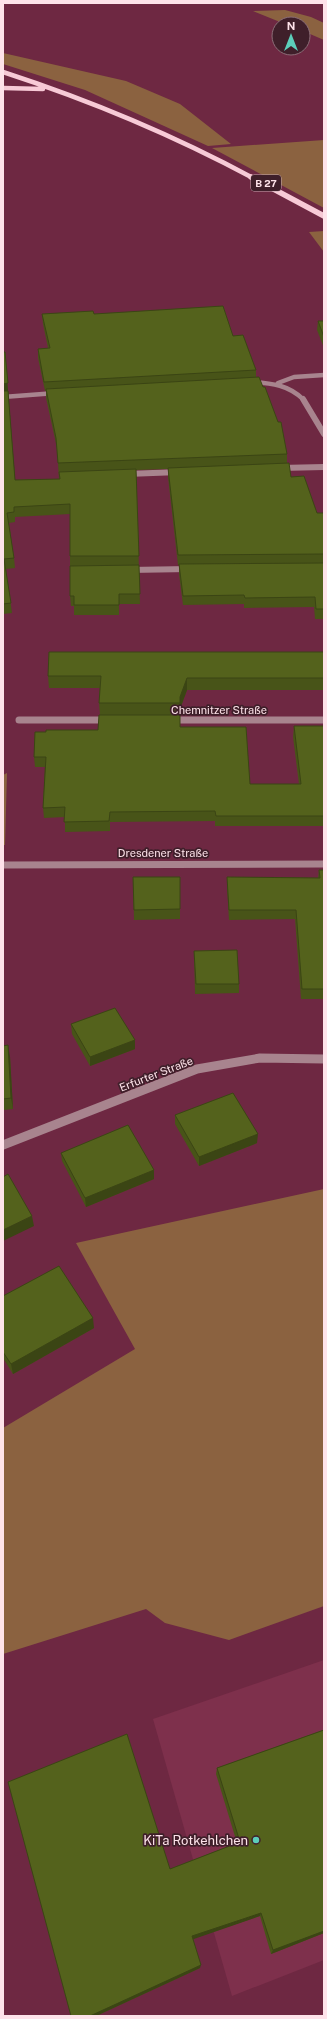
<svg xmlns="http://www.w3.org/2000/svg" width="327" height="2019" viewBox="0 0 327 2019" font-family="'Public Sans',sans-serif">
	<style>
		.built { fill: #7e304c }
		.green { fill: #8b6240 }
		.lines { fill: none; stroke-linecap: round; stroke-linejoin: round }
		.minor-far3 { stroke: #a8848e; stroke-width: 4.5 }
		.minor-far2 { stroke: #a8848e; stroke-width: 6 }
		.minor-far1 { stroke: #a8848e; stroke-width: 7 }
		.minor { stroke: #a8848e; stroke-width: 9 }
		.primary-far1 { stroke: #f7cad6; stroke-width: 4.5 }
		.primary { stroke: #f7cad6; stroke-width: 5.5 }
		.wall { fill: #485418 }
		.shaded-wall { fill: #3b4514 }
		.building { fill: #54621c; stroke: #3b4514 }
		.poi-dot { fill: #5cceba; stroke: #3f1f2a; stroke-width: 1.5 }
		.labels { text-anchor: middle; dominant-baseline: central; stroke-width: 3.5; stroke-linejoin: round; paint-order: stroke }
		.shield { fill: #3f1f2a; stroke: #c5a8b0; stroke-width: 1 }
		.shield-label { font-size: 10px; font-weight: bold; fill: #fee3ea }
		.street-label { font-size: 11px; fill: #fee3ea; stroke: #3f1f2a }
		.near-poi-label { font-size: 13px; fill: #fee3ea; stroke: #3f1f2a; text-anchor: end }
	</style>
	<rect width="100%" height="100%" fill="#6e2842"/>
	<path class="built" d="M324,1660V1960L232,1996L153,1719Z"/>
	<path class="green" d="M285,10L311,17L324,23V40L303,31V24H285L253,11Z
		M3,53L126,81L180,104L231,144L208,146L85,90L3,64Z
		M324,140V208L212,148Z
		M324,231V252L309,232Z
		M7,773L5,845H3V775Z
		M324,1189V1606L229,1640L165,1623L146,1609L3,1654V1428L135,1349L76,1243Z"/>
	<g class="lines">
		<path class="minor-far3" d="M251,382C272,383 289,385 304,400
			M278,383L294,377L324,375
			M3,397L56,393"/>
		<path class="minor-far2" d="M303,399L324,434
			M280,468L324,467
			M127,474L179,472
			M129,570L189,569"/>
		<path class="minor-far1" d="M19,720H110
			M169,720H324
			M3,865L324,864"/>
		<path class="minor" d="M3,1145L197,1069L260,1058L324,1059"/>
		<path class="primary-far1" d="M3,72C89,100 173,135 253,178
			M3,88L43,89"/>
		<path class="primary" d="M251,177L324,216"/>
	</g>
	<path class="wall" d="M42,314H94L233,336L256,370V377L287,454V463L291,477L317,513H324V619H315L314,607L244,608V604L183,605L179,574V565H178L168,477V469L136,470L140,604H119V615H74V606H71L70,596V514L15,517V522L9,523L14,558L15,568L6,569L12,613L3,614V352L15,480L59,479L57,448L46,398V391H45L38,358V349L48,348L43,324Z
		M318,321H324V348L317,330Z
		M324,652V690H187L180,709V727L250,784H299L293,737L294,726H324V826H215V821L110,822V831L65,832V817L44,818L43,808L45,767H35L34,757L98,730L100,715L99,703L100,688H49L48,676Z
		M319,870H324V999H301L295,919L229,920L227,887V877L318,878Z
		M133,877L180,909V919L134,920Z
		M194,951L239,984V993L195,994Z
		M71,1024L135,1049L90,1066L72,1034Z
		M3,1046L10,1057L13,1109L3,1110Z
		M175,1115L257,1143L199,1166L175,1124Z
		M61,1153L154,1179L86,1207L62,1161Z
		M3,1296L94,1328L13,1374L3,1358Z
		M324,1730V1933L271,1954L260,1916L192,1939L200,1968L96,2016H71L170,1869L237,1843L216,1774L217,1768Z"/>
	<path class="shaded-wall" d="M5,352L16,490L3,394V384Z
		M187,678V690L180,709V697Z
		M135,1040V1049L90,1066V1057Z
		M8,1045L10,1057L13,1109L11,1098Z
		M258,1134L257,1143L199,1166V1157Z
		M154,1170V1179L86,1207L85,1198Z
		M32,1216L34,1226L3,1241V1230Z
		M93,1318L94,1328L13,1374L11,1364Z
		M261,1913L260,1916L191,1940L192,1936Z
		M324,1931V1933L271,1954L273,1950Z
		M201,1965L200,1968L96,2016H90Z"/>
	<path class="building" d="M223,306L233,336L243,335L256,370L44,382L38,349L50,348L42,314L93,311L94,314Z
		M318,321H324V337Z
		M3,352H5L8,383L3,384Z
		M259,377L263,387H265L278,422H281L287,454L58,463L56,438L46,389Z
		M3,391H8L15,480L60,479L59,472L136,469L139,556H70V504L14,507V512L7,513L14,558L4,559L11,603L3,604Z
		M289,463L291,477L304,476L317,513H324V554L178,555L168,468Z
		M324,563V609H316L315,597L245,598L244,595L183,596L179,564Z
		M139,565L140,594H119V605H74V596H70V566Z
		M49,652H324V678H187L180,697V703H99L101,676H48Z
		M99,715H180V727H246L250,784H301L294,726H324V816H216L215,811L110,812L109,821L64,822L65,807L43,808L46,757H34L35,732H46V730H98Z
		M319,870H324V989H302L296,910H229L227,877L320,878Z
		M133,877H180V909L134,910Z
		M237,950L239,984H196L194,951Z
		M115,1008L135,1040L90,1057L71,1024Z
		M8,1045L11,1098L3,1099V1046Z
		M233,1093L258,1134L199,1157L175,1115Z
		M128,1125L154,1170L85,1198L61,1153Z
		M8,1174L32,1216L3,1230V1177Z
		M59,1266L93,1318L11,1364L3,1352V1296Z
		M324,1730V1931L273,1950L261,1913L192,1936L201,1965L90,2016H71L8,1782L127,1734L170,1869L240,1842L217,1768Z"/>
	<circle class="poi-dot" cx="256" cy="1840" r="4"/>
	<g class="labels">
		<rect class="shield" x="251" y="175" width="30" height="16" rx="3"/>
		<g class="shield-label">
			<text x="266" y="183">B 27</text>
		</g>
		<g class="street-label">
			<text x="219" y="710">Chemnitzer Straße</text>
			<text x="163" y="853">Dresdener Straße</text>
			<text transform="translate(156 1074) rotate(-21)">Erfurter Straße</text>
		</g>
		<g class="near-poi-label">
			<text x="248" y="1840">KiTa Rotkehlchen</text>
		</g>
	</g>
	<rect width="327" height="2019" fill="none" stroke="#fee3ea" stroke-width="8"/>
	<g transform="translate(291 36)"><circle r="19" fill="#3f1f2a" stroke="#8b6d77"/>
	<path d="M0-3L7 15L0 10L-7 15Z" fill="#5cceba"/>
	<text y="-6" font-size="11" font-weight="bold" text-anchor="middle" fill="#fee3ea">N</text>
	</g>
</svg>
